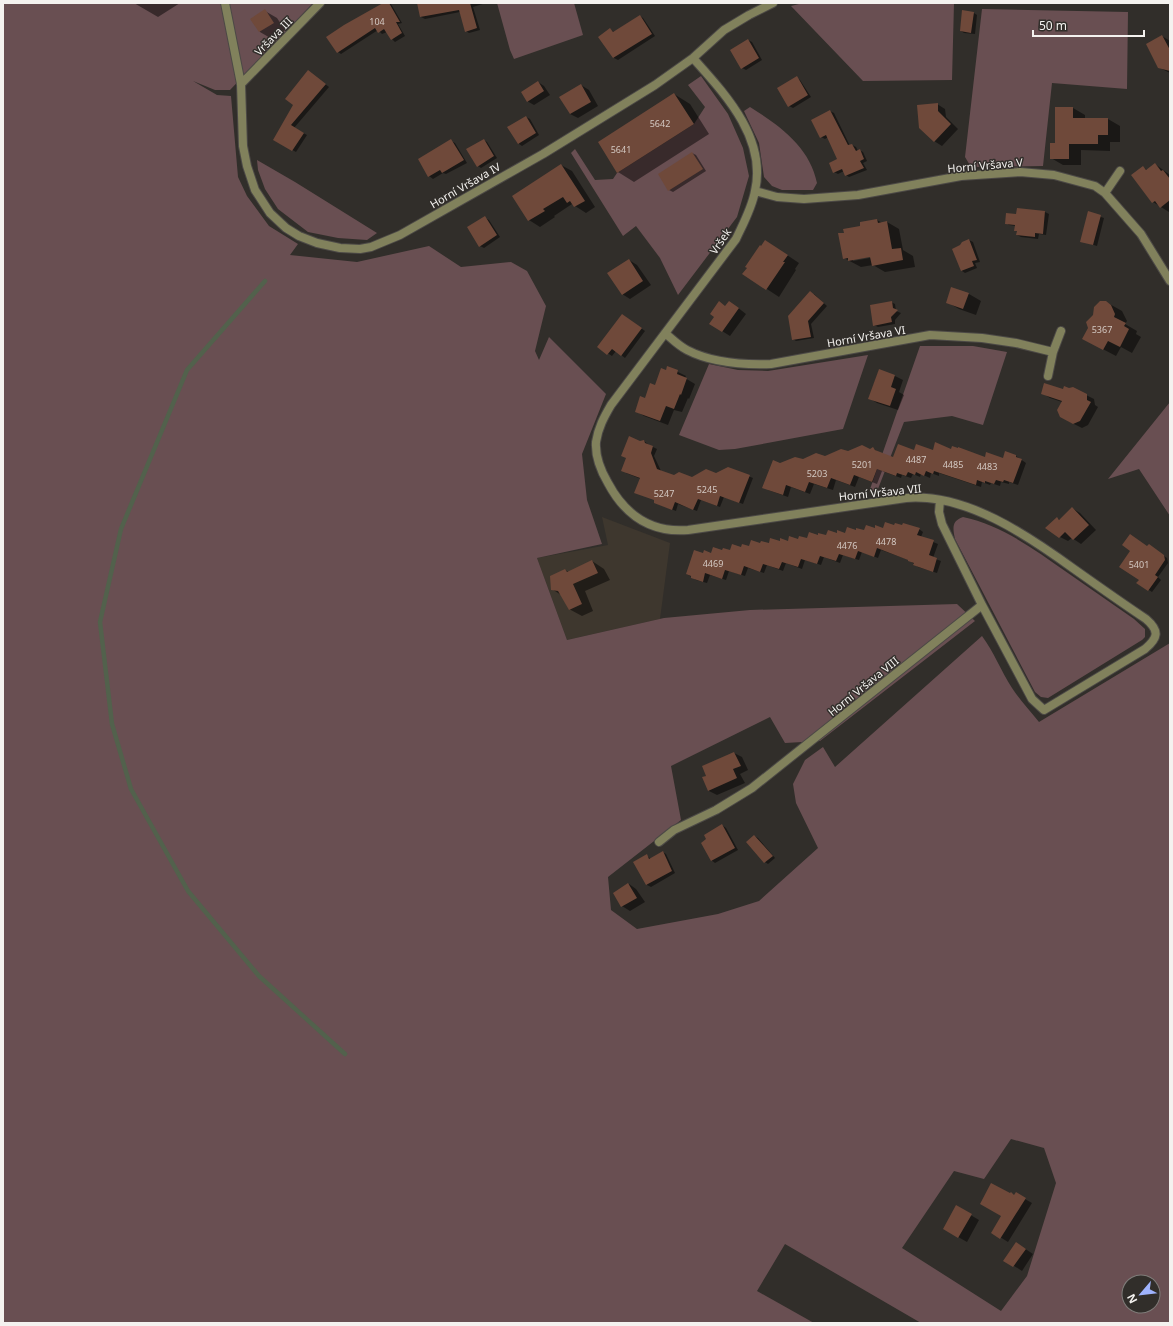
<svg xmlns="http://www.w3.org/2000/svg" width="1173" height="1326" viewBox="0 0 1173 1326" font-family="'Noto Sans',sans-serif">
	<style>
		.built { fill: #3e372e }
		.green { fill: #694f52; fill-rule: evenodd }
		.shadow { fill: #0007; fill-rule: evenodd }
		.lines { fill: none; stroke-linecap: round; stroke-linejoin: round }
		.stream { stroke: #52614c; stroke-width: 4.5 }
		.building { fill: #6f493a }
		.street-casing { stroke: #4c4946; stroke-width: 10 }
		.street { stroke: #81815c; stroke-width: 8 }
		.labels { text-anchor: middle; dominant-baseline: central; stroke-width: 3; stroke-linejoin: round; paint-order: stroke }
		.number-label { font-size: 9px; fill: #d3c8c2 }
		.street-label { font-size: 11px; fill: #f4f2ef; stroke: #312e2a }
	</style>
	<rect width="100%" height="100%" fill="#312e2a"/>
	<path class="built" d="M602,517L670,543L660,619L567,640L537,558L608,545Z"/>
	<path class="green" d="M3,3H313L230,90H215L193,81L217,95L231,96L238,177L247,196L269,226L298,244L290,255L357,262L429,246L461,267L511,262L527,271L546,306L535,351L539,360L549,337L606,394L582,454L587,500L602,544L537,558L567,640L664,618L750,610L957,604L975,621L820,741L785,743L770,717L671,766L681,820L608,877L611,910L637,929L718,914L759,901L818,848L796,803L793,784L805,760L823,747L835,767L982,636C994,652 1001,671 1012,688C1020,700 1030,711 1039,722L1170,643V1323H921L785,1244L757,1291L814,1323H3ZM1011,1139L1044,1148L1056,1183L1027,1276L1001,1311L902,1248L954,1171L984,1179ZM1129,1282H1153V1306H1129Z
		M497,3H574L583,35L514,59L510,50Z
		M803,3H954L952,80L863,81L791,6Z
		M982,9L1128,12L1127,89L1052,83L1043,166L971,167L965,157Z
		M701,76L728,114L743,148L749,176L737,217L678,295L660,258L636,226L623,236L571,153L575,149L595,180L613,179L617,173L694,124L705,107L688,85Z
		M750,107C779,125 810,147 817,183L813,190H782L772,186L764,177L759,143L744,111Z
		M257,160L295,182L377,233L367,240L338,238L308,232L278,209L265,189L258,170Z
		M920,346H973L1007,352L983,425L952,416L904,422L876,494L869,492Z
		M868,355L843,429L735,449L719,450L679,435L709,364L738,370L768,371Z
		M1170,402V516L1139,469L1108,479Z
		M963,517C1001,525 1034,549 1065,571C1088,587 1111,603 1134,619L1145,629V637L1142,640L1048,698L1041,697L1035,692L955,539C953,529 951,521 963,517Z"/>
	<path class="shadow" d="M134,3H180L158,17Z
		M385,3L391,4L402,23L398,24L405,36L395,42L392,39L387,32L382,34L378,30L341,54L338,52Z
		M418,3H486L473,7L480,30L469,33L466,31L460,12L425,19L421,17Z
		M265,11L277,18L285,30L272,39L260,32L251,19Z
		M974,13L977,15L975,34L964,33L961,31Z
		M640,16L643,18L655,36L618,60L614,58L600,37L610,29L614,32Z
		M1162,36L1170,41V73L1158,67Z
		M748,40L752,42L762,60L746,70L742,68Z
		M308,71L329,87L294,128L307,135L296,152L274,140L294,105Z
		M797,78L800,80L811,97L793,108L789,106Z
		M538,82L544,86L550,95L534,105L527,101Z
		M581,85L589,90L598,106L578,118L570,114Z
		M674,94L690,104L709,134L634,182L618,172Z
		M937,104L945,109L946,117L958,129L942,146L934,141Z
		M1073,108L1085,115V119H1108L1120,126V142H1110V151L1081,150V165H1063L1051,158Z
		M830,111L834,113L850,146L852,145L856,147L858,151L859,150L863,152L867,161L863,163L867,170L849,177L846,175L844,171L838,174L834,172L839,160L828,137L825,139L821,137Z
		M526,117L530,119L539,135L522,146L519,144Z
		M484,140L487,142L497,158L481,168L478,166Z
		M451,141L455,143L467,163L446,174L443,173L433,179L429,176L419,159Z
		M692,153L696,155L706,171L673,192L669,190Z
		M1155,164L1170,175V211L1169,212L1153,202L1133,175L1143,167L1147,170Z
		M561,165L572,171L595,207L586,213L572,204L554,216L555,217L540,227L529,220Z
		M1018,209L1045,212L1049,214L1046,235L1039,234L1038,239L1021,237L1017,235L1018,232L1015,230L1016,226L1009,225L1006,223L1017,215Z
		M1089,213L1104,218L1097,246L1081,241Z
		M485,218L489,220L500,237L484,248L480,246Z
		M877,220L882,223L887,222L899,229L903,250L913,256L915,267L885,272L873,265L861,267L844,258L845,233ZM875,255V257L853,261V259Z
		M969,240L973,242L980,262L975,263L977,268L965,273L962,271Z
		M766,241L799,263L795,269L796,270L779,297L744,274Z
		M629,260L637,265L651,285L630,299L622,294Z
		M952,288L969,294L981,301L976,315L959,309L947,302Z
		M814,294L827,306L811,324L814,338L796,341L793,339Z
		M891,302L895,304L896,311L901,313L895,320V324L878,327L874,325Z
		M1106,302L1122,311L1127,321L1125,324L1137,331L1136,334L1141,337L1132,353L1121,347L1116,356L1095,345L1094,316Z
		M726,307H737L746,314L730,336L722,331Z
		M623,315L645,331L625,358L616,351L612,356L598,347Z
		M668,367L686,376L685,378L695,384L689,399L688,398L682,412L674,410L668,425L644,416L636,411L656,386Z
		M879,370L895,376L903,380L899,392L904,395L898,410L877,403L869,398Z
		M1068,389L1086,395L1094,399L1095,405L1098,407L1088,425L1082,428L1068,421L1062,402L1050,398L1042,393Z
		M644,441L649,445L657,449L654,456L661,471L674,476L692,478L716,474L728,468L753,478L743,504L724,497L720,507L701,500L697,511L678,504L676,511L658,504L641,479L626,473L640,442Z
		M873,448L879,453L894,458L914,452L952,450L985,458L1003,459L1016,456L1026,463L1018,485L1009,482V484L1001,482L1000,486L991,483L990,485L982,482L981,487L939,473V476L931,473L930,478L921,474L920,477L913,474L911,478L902,475L901,478L882,471L877,484L859,477L855,487L836,480L833,490L814,484L810,494L791,487L788,497L768,490L780,464L870,450Z
		M1072,508L1080,513L1096,530L1081,544L1072,538L1068,541L1060,537L1057,518L1060,520Z
		M894,526L919,529L923,532L921,537L938,544L933,558L941,561L937,573L918,567L909,560L881,550L878,558L862,552L859,560L843,555L840,563L824,557L821,565L805,560L802,569L786,563L783,571L767,565L764,573L748,568L745,576L729,571L726,580L710,575L707,583L696,580L687,574L703,555L731,551L761,544L807,540L818,537L883,529Z
		M1152,548L1167,558L1168,563L1158,577L1161,580L1152,592L1138,583Z
		M592,561L604,569L610,580L585,591L593,611L582,616L569,609L561,595L552,589L565,570L569,572Z
		M734,753L742,757L748,770L740,774L745,783L717,795L709,791L703,778L707,776L703,766Z
		M722,825L726,828L738,850L715,863L711,860Z
		M754,836L758,838L775,858L768,864L765,862Z
		M663,852L666,854L675,873L651,887L647,885L635,862L647,856L651,859Z
		M629,884L636,889L645,902L630,911L622,906Z
		M1016,1194L1032,1203L1008,1242L992,1232Z
		M957,1207L979,1220L967,1242L944,1229Z
		M1024,1248L1033,1254L1022,1271L1005,1260Z"/>
	<g class="lines">
		<path class="stream" d="M265,281L187,370L121,529L100,622L112,724L131,789L188,891L259,976L345,1054"/>
	</g>
	<path class="building" d="M383,3H389L400,22H396L402,33L391,40L384,29L378,33L375,28L337,53L326,37L344,25Z
		M417,3H470L477,28L465,32L459,10L420,17Z
		M265,9L274,23L259,32L250,19Z
		M962,10L974,12L971,33L960,31Z
		M640,15L652,34L613,58L598,37L610,28L613,32Z
		M1162,35L1170,50V71L1158,68L1146,44Z
		M748,39L759,58L741,69L730,50Z
		M308,70L326,84L291,125L304,133L292,151L273,140L293,105L285,99Z
		M797,76L808,95L788,107L777,88Z
		M538,81L544,91L527,102L521,92Z
		M581,84L591,102L570,114L559,97Z
		M674,93L694,124L617,173L598,142Z
		M938,103V111L951,124L934,142L919,128L917,105Z
		M1055,107H1073V118H1108V135H1098V144H1069V159H1050V143H1055Z
		M830,110L848,145L852,144L856,151L860,149L864,159L860,161L864,168L845,176L842,169L833,173L829,163L837,159L826,135L820,138L811,120Z
		M526,116L536,133L518,144L507,127Z
		M451,139L464,160L442,173L440,170L428,177L418,159Z
		M484,139L494,156L477,167L466,149Z
		M692,152L703,169L668,191L658,174Z
		M1155,163L1161,171L1163,170L1170,179V200L1160,208L1155,201L1152,203L1131,175L1143,166L1146,170Z
		M561,164L585,201L574,207L570,201L567,203L563,197L543,209L545,211L528,221L512,196Z
		M1017,208L1045,211L1043,234L1035,233V237L1016,235L1017,231H1014L1015,225L1005,224L1006,213L1016,214Z
		M1088,211L1101,215L1093,245L1080,242Z
		M485,216L497,235L479,247L467,227Z
		M877,219L878,223L887,221L892,249L901,248L903,260L872,266L870,257L848,261V258L843,259L838,233H844L843,229L860,226V222Z
		M969,239L977,260L972,261L974,266L961,271L952,249L960,245L962,242Z
		M765,240L788,255L783,262H785L766,290L742,274L747,268L745,267L760,245L761,246Z
		M629,259L643,281L622,295L607,273Z
		M951,287L969,293L963,309L946,303Z
		M810,291L824,303L808,321L811,337L792,340L788,316Z
		M719,301L725,306L729,301L739,308L722,332L709,324L714,317L710,314Z
		M892,301L893,308L898,310L891,317L892,322L873,326L870,305Z
		M1100,301H1106L1111,305L1115,314L1114,317L1126,323L1124,326L1129,329L1120,347L1108,341L1103,350L1082,339L1088,328L1086,322L1093,315L1094,307Z
		M622,314L642,328L621,356L612,349L607,355L597,347Z
		M667,366L678,370L677,374L687,378L681,395L680,394L674,409L666,406L660,421L635,412L640,396L645,398L650,383L655,385L661,368L666,370Z
		M879,369L895,375L891,387L896,389L890,406L868,399Z
		M1044,383L1063,389L1064,386L1069,388L1073,387L1087,394V400L1091,402L1080,421L1073,424L1060,417L1057,410L1062,401L1041,394Z
		M629,436L640,441L644,440L645,443L653,446L651,453L657,469L674,475L679,472L692,477L706,469L716,473L728,467L750,475L739,503L720,496L717,506L698,499L693,510L675,502L672,510L654,503V500L634,493L640,478L621,471L626,458L621,456Z
		M935,442L951,449L952,446L958,448V447L985,457L986,452L1003,458L1005,451L1016,455V457L1022,459L1013,483L1004,480L1003,482L996,480L994,484L985,481V483L977,480L976,485L934,471L933,474L926,471L924,476L916,472L915,475L908,472L906,476L897,473L896,476L877,469L872,482L854,475L850,485L831,478L827,488L809,482L805,492L786,485L783,495L762,488L773,460L780,463L795,457L803,459L816,453L825,456L841,449L848,451L862,445L870,449L873,447L875,450L893,457L898,444L914,450L916,444L933,450Z
		M1072,507L1089,525L1073,540L1065,532L1059,538L1045,528L1057,517L1059,520Z
		M885,522L894,525L895,523L902,525L903,523L920,528L917,535L934,540L929,555L937,558L933,572L913,565L914,563L908,561V560L877,548L874,557L858,551L855,559L839,554L836,561L820,556L817,564L801,559L798,567L782,562L779,569L763,564L760,572L744,566L741,575L725,570L722,579L705,573L703,582L691,578V576L686,574L694,550L703,553L704,550L711,553L713,547L722,550L723,548L730,550L732,544L741,547L742,544L749,546L751,540L760,543L761,541L769,543L770,538L780,541V538L788,541L789,536L798,539L799,536L807,538L809,532L818,535V533L826,535L828,530L837,533V530L845,533L847,527L856,530V528L864,530L866,525L875,528V525L883,528Z
		M1130,534L1147,546L1149,544L1164,555L1165,560L1155,575L1158,577L1148,591L1136,583L1139,580L1119,567L1130,551L1122,545Z
		M592,560L598,573L573,584L582,604L569,610L558,591L551,590L550,576L565,569L567,572Z
		M734,752L741,766L733,769L737,778L708,791L702,777L706,776L702,766Z
		M722,824L735,848L711,861L701,843L706,839L704,835Z
		M754,835L773,856L764,863L746,842Z
		M663,851L672,871L646,885L633,862L647,854L649,859Z
		M628,883L637,898L621,907L613,893Z
		M991,1183L1010,1193L1011,1192L1014,1195L1016,1192L1026,1198L1000,1239L991,1233L1001,1216L980,1204Z
		M956,1205L972,1214L958,1238L943,1229Z
		M1016,1242L1026,1249L1013,1267L1003,1261Z"/>
	<g class="lines">
		<defs>
			<path id="street" d="M225,3L241,84L243,146L247,166L255,190L270,213L286,228L299,236L317,243L340,248L360,249L371,247L400,235L543,154L655,85L693,58L724,30L749,15L773,3
				M693,58C725,94 767,138 755,191C752,208 743,224 736,239L611,405C604,417 598,428 596,442C595,457 601,471 608,483C625,515 651,533 688,530L906,498C966,493 1027,535 1074,569C1098,586 1122,603 1146,619C1160,631 1158,638 1145,649L1044,710L1032,699L982,605
				M241,84L320,3
				M755,191L777,197L804,199L858,195L961,176L1020,172L1054,175L1095,186L1105,193L1141,234L1170,281
				M1105,193L1120,171
				M665,333C672,339 679,346 687,350C712,363 743,365 771,364L930,335L982,338L1016,343L1053,352L1048,376
				M1053,352L1061,331
				M659,842L674,830L716,810L752,788L982,605L942,524L939,512L940,500"/>
		</defs>
		<use href="#street" class="street-casing"/>
		<use href="#street" class="street"/>
	</g>
	<g class="labels">
		<g class="number-label">
			<text x="377" y="21">104</text>
			<text x="660" y="123">5642</text>
			<text x="621" y="149">5641</text>
			<text x="1102" y="329">5367</text>
			<text x="916" y="459">4487</text>
			<text x="862" y="464">5201</text>
			<text x="953" y="464">4485</text>
			<text x="987" y="466">4483</text>
			<text x="817" y="473">5203</text>
			<text x="707" y="489">5245</text>
			<text x="664" y="493">5247</text>
			<text x="886" y="541">4478</text>
			<text x="847" y="545">4476</text>
			<text x="713" y="563">4469</text>
			<text x="1139" y="564">5401</text>
		</g>
		<g class="street-label">
			<text transform="translate(273 36) rotate(-46)">Vršava III</text>
			<text transform="translate(985 165) rotate(-5)">Horní Vršava V</text>
			<text transform="translate(465 185) rotate(-30)">Horní Vršava IV</text>
			<text transform="translate(720 241) rotate(-56)">Vršek</text>
			<text transform="translate(866 336) rotate(-10)">Horní Vršava VI</text>
			<text transform="translate(880 492) rotate(-6)">Horní Vršava VII</text>
			<text transform="translate(863 686) rotate(-39)">Horní Vršava VIII</text>
		</g>
	</g>
	<rect width="1173" height="1326" fill="none" stroke="#f4f2ef" stroke-width="8"/>
	<g transform="translate(1141 1294) rotate(242)"><circle r="19" fill="#312e2a" stroke="#7f7c79"/>
	<path d="M0-3L7 15L0 10L-7 15Z" fill="#9fb3fd"/>
	<text y="-6" font-size="11" font-weight="bold" text-anchor="middle" fill="#f4f2ef">N</text>
	</g>
	<path d="M1033 30v6h111v-6" fill="none" stroke="#f4f2ef" stroke-width="2"/>
	<text x="1039" y="30" font-size="12" fill="#f4f2ef" stroke="#312e2a" stroke-width="3" paint-order="stroke">50 m</text>
</svg>
